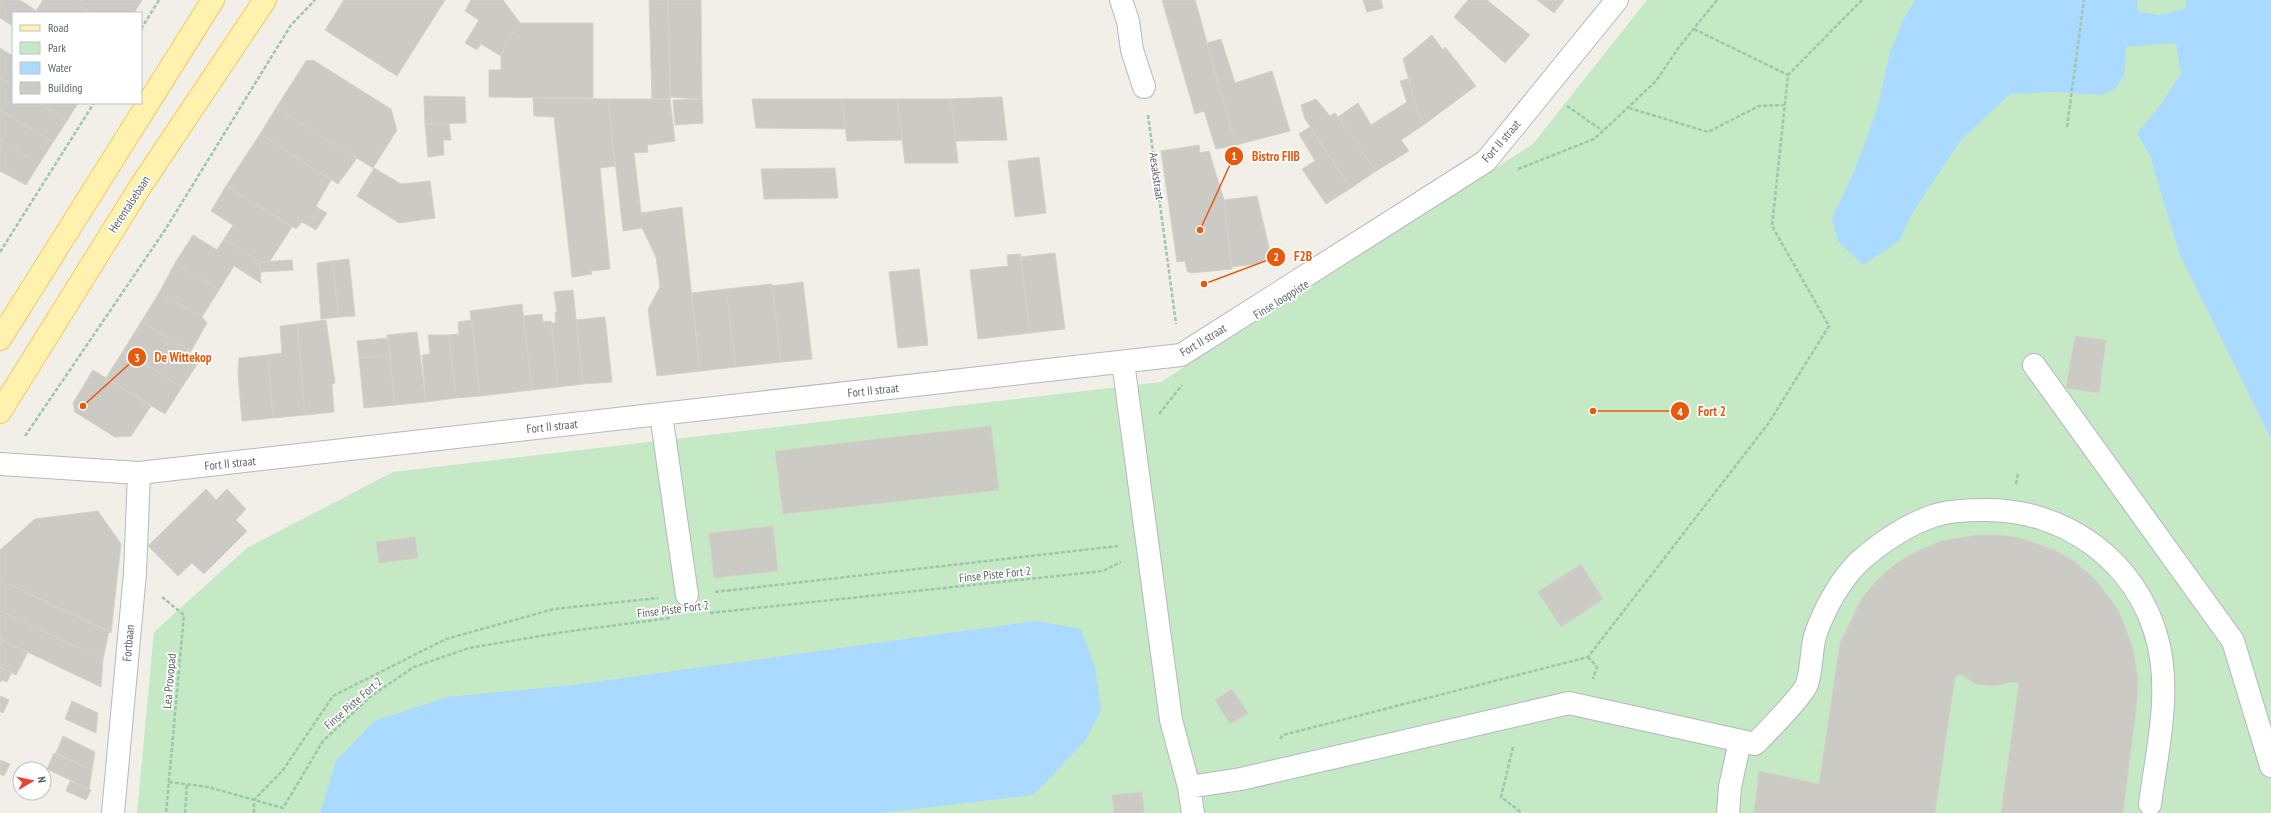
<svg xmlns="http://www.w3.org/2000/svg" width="2271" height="813" viewBox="0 0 2271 813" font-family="'PT Sans Narrow',sans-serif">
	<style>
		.green { fill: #c5e8c5 }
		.water { fill: #aadaff }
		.building { fill: #cccac5; stroke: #d6d1c6 }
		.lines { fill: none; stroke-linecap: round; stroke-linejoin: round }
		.minor-casing { stroke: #b5b8bc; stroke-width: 24 }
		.major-casing { stroke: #f2c960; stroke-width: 24 }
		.path { stroke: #9cc7a9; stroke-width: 2.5; stroke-dasharray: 4 2; stroke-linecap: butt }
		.minor { stroke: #fff; stroke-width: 22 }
		.major { stroke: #fff2af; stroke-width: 22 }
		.labels { text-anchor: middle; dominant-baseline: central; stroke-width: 3.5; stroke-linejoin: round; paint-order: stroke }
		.street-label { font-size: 12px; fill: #5f6368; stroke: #fff }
		.leader { fill: none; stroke: #e8590c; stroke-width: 1.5 }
		.callout-dot { fill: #e8590c; stroke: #fff; stroke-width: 1.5 }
		.mark-label { font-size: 12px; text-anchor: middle; font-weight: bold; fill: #fff }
		.callout-label { font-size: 13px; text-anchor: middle; font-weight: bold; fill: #e8590c; stroke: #fff; stroke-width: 3.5; stroke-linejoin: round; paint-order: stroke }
	</style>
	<rect width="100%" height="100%" fill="#f1efe8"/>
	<path class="green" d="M1647,0H2271V813H137L154,632L247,548L393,472L1161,382L1533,144Z"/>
	<path class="water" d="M1915,0H2137L2138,12L2160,15L2186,8V0H2271V439L2180,255L2150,156L2137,133L2158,108L2181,74L2176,43L2126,47L2124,76L2115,89L2101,95L2057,92L2010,94L1961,140L1913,212L1899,241L1863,265L1838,241L1832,218L1853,174L1878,107L1890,52L1903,20Z
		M1036,621L1081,629L1095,667L1101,710L1086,740L1033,795L882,813H320L336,761L374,721L448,697L573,685Z"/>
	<path class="building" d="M0,0H20L40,13H13V26L0,18Z
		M43,0H70L91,13H40L36,11Z
		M70,0H142L134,13H91Z
		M344,0H445L397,76L325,30Z
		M471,0H503L520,23L515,33H511L501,56L481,44L477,50L465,43L479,20L465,11Z
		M649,0H668L670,99H652Z
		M668,0H701L702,99L670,97Z
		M1162,0H1195L1236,145L1216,149L1204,111L1195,114Z
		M1363,0H1381L1383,8L1367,12Z
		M1468,0H1487L1530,35L1505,63L1454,17Z
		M1537,0H1564L1554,13Z
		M520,23H593V98L489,97V70H501V56L511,33H515Z
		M1432,35L1443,50L1445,47L1476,86L1422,126L1403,59Z
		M1221,39L1235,83L1272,71L1290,131L1236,145L1207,43Z
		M0,48L13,56V86L0,78Z
		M313,60L391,109L397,130L373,168L276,108L306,61Z
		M0,78L13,86V103H39L67,121L53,142L0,110Z
		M1408,79L1422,126L1401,140L1409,151L1376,171L1338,117L1358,103L1371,125L1407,102L1400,81Z
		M424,96L465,97L466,123L425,124Z
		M1002,97L1007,140L956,141L951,99Z
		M533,98L608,99L615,166L600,168L610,269L591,271L592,274L572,277L554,117L534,116Z
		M608,99H670L675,141L647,145L648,152L634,153L641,213L682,207L700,371L657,376L648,309L660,287L656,257L642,228L623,231Z
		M702,99L703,123L675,125L673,100Z
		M752,99H842L846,129L756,128Z
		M842,99H897L903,140L847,141Z
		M897,99H951L958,163H905Z
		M1316,99L1330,116L1335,113L1376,171L1351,188L1305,119L1301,105Z
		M39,103H78L67,121Z
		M276,108L357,158L338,184L260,134Z
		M0,110L53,142L39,164L0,140Z
		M425,124H449L451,140H443L444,155L428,157Z
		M1310,127L1351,188L1326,204L1302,169L1315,161L1299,134Z
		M260,134L331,180L316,206L320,209L309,226L302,222L296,229L226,186Z
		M0,140L39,164L26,185L0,171Z
		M1199,145L1200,153L1209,151L1224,200L1232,269L1191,273L1187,271L1185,261L1177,262L1161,151Z
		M1039,157L1046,213L1015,217L1008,161Z
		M374,168L401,184L430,181L435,218L399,223L357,196Z
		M835,168L838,198L764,199L761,169Z
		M226,186L292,227L270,261L260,262L224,239L233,225L211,211Z
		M1257,196L1271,256L1257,264L1231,267L1224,200Z
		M320,209L327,213L316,230L309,226Z
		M193,235L217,250L224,239L260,262L261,283L234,266L219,290L175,263Z
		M1055,253L1065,329L1030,333L1021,257Z
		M1020,254L1030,333L978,339L970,270L1008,266L1007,255Z
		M349,259L355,316L339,317L332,261Z
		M292,260L293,270L261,272L260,262Z
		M332,261L339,317L321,319L317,263Z
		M175,263L219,290L202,317L159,293Z
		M919,269L928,345L898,348L889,272Z
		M803,282L812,359L781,362L772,286Z
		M772,284L781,362L736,367L726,289Z
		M726,289L736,367L700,371L692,293Z
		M573,290L583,384L558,387L551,323H556L555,312H557L554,292Z
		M159,293L202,317L207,323L191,351L141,322Z
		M522,304L532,390L480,396L470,311Z
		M542,314L543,322L551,321L558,387L532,390L523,316Z
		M605,317L612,382L583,384L576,320Z
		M326,320L335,383L332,384L334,412L305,415L297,324Z
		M472,320L480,396L456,398L449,335L459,334L458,322Z
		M141,322L191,351L189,354L200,360L182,387L123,351Z
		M297,324L305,415L273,418L268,355L282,353L280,326Z
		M417,332L426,402L395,405L387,335Z
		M428,335H449L456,398L426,402L422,355L430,354Z
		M2075,336L2106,340L2099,393L2066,388Z
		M388,338L390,355L359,358L357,341Z
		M123,351L182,387L165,414L106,378Z
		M268,355L273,418L242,421L238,375L239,358Z
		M390,355L395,405L364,408L359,358Z
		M93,370L151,406L131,436L115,437L75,412L73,403Z
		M991,426L999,490L783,514L775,451Z
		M206,489L216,500L227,489L246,509L236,520L247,531L204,574L192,563L178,576L148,546Z
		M98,511L121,544L111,633L0,580V550L35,519Z
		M773,526L778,571L714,578L709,533Z
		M1977,535H1999L2020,538L2057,551L2075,562L2094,578L2118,609L2133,648L2138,679L2137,702L2123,813H2001L2019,683L2011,682L1994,686L1976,684L1961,674L1955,677L1935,813H1754L1759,771L1819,784L1840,643L1862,598L1878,579L1898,562L1918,551L1941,541Z
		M415,537L418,558L379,563L376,542Z
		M1581,564L1603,599L1561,627L1538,592Z
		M0,580L109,631L103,659L0,611Z
		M0,611L103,659L101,687L0,639Z
		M0,639L28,652L16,675L0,667Z
		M0,667L11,673L7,682L2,680L0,683Z
		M1232,689L1248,713L1230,724L1215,700Z
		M0,696L9,700L3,713L0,711Z
		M72,701L98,713L96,733L65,719Z
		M63,736L95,752L92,770L56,753Z
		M54,753L92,770L89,789L47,769Z
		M0,760L10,764L4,776L0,774Z
		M70,781L91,790L86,800L66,791Z
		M1142,792L1144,813H1114L1112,795Z"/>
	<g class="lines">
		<defs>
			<path id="minor" d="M1121,0L1128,21L1132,50L1144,87
				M1123,362L1171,720L1189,787L1193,813
				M2034,365L2233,641L2271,766
				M661,414L687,595
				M0,464L139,473L1181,355L1486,161L1617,0
				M1189,787L1241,779L1569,703L1755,744C1765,734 1804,694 1807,684C1812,669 1811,651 1815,636C1824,609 1841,578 1862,559C1883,541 1907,525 1933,516C1948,511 1966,510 1982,510C2064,508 2138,561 2158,642C2171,694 2157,751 2150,804
				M113,813L135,573L139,473
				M1728,813L1730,787L1740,741"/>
			<path id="major" d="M0,339L213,0
				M0,412L140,187L265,0"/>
		</defs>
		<use href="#minor" class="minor-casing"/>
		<use href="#major" class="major-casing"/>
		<path class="path" d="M141,29L159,0
			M1694,29L1788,75
			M1567,106L1603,131
			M1629,108L1708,132L1759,106L1784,105
			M1148,115L1176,324
			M2067,127L2084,0
			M1518,169L1594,139L1603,131L1656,81L1679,47L1717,0
			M0,252L94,103
			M1159,414L1182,385
			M25,436L165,230L291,25L315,0
			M2016,484L2018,474
			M715,592L1118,546
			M162,597L184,615L166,813
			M710,613L1103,571L1121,562
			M1588,657L1597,667L1593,679
			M1280,739L1283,735L1588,657L1768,424L1829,326L1772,226L1788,75L1862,0
			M1513,747L1501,797L1522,813
			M169,782L208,787L283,808L323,741L371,696L414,667L469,648L564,632L670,618
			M185,813L187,784
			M254,813V800L283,770L333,696L446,639L554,609L658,598"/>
		<use href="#minor" class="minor"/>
		<use href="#major" class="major"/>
	</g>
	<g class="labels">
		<g class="street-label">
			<text transform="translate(1501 141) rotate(-49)">Fort II straat</text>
			<text transform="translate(1157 176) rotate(82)">Aesakstraat</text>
			<text transform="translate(129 204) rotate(-57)">Herentalsebaan</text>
			<text transform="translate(1281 299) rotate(-32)">Finse looppiste</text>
			<text transform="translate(1203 340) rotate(-31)">Fort II straat</text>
			<text transform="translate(873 390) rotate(-6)">Fort II straat</text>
			<text transform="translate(552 426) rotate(-6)">Fort II straat</text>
			<text transform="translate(230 463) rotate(-6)">Fort II straat</text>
			<text transform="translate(995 574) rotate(-6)">Finse Piste Fort 2</text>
			<text transform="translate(673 609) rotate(-7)">Finse Piste Fort 2</text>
			<text transform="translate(128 643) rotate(-85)">Fortbaan</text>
			<text transform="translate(169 681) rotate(-85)">Lea Provopad</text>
			<text transform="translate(353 703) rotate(-41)">Finse Piste Fort 2</text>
		</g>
	</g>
	<path class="leader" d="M1200 230L1234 156M1204 284L1276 257M83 406L137 357M1593 411L1680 411"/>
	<g class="callout-dot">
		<circle cx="1200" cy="230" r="4"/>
		<circle cx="1204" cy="284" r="4"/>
		<circle cx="83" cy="406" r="4"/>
		<circle cx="1593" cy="411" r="4"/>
		<circle cx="1234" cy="156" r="10"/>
		<circle cx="1276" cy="257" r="10"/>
		<circle cx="137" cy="357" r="10"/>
		<circle cx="1680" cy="411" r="10"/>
	</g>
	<g class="mark-label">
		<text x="1234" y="160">1</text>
		<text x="1276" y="261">2</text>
		<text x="137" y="362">3</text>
		<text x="1680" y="416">4</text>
	</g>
	<g class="callout-label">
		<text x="1276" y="161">Bistro FIIB</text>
		<text x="1303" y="261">F2B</text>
		<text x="183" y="362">De Wittekop</text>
		<text x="1712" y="416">Fort 2</text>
	</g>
	<rect x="12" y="12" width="130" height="92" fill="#ffffff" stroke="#bfc1c3"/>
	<rect x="20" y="25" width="20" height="6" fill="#fff2af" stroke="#bfc1c3"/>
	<text x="48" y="32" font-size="12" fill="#5f6368">Road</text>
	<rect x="20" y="42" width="20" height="12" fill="#c5e8c5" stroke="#bfc1c3"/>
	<text x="48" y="52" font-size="12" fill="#5f6368">Park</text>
	<rect x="20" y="62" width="20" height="12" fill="#aadaff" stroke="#bfc1c3"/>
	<text x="48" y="72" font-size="12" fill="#5f6368">Water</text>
	<rect x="20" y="82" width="20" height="12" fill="#cccac5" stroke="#bfc1c3"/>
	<text x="48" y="92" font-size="12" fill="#5f6368">Building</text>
	<g transform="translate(32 781) rotate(81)"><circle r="19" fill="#ffffff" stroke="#bfc1c3"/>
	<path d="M0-3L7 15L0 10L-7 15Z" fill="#ea4335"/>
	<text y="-6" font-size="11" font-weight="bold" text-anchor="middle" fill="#5f6368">N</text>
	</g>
</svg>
